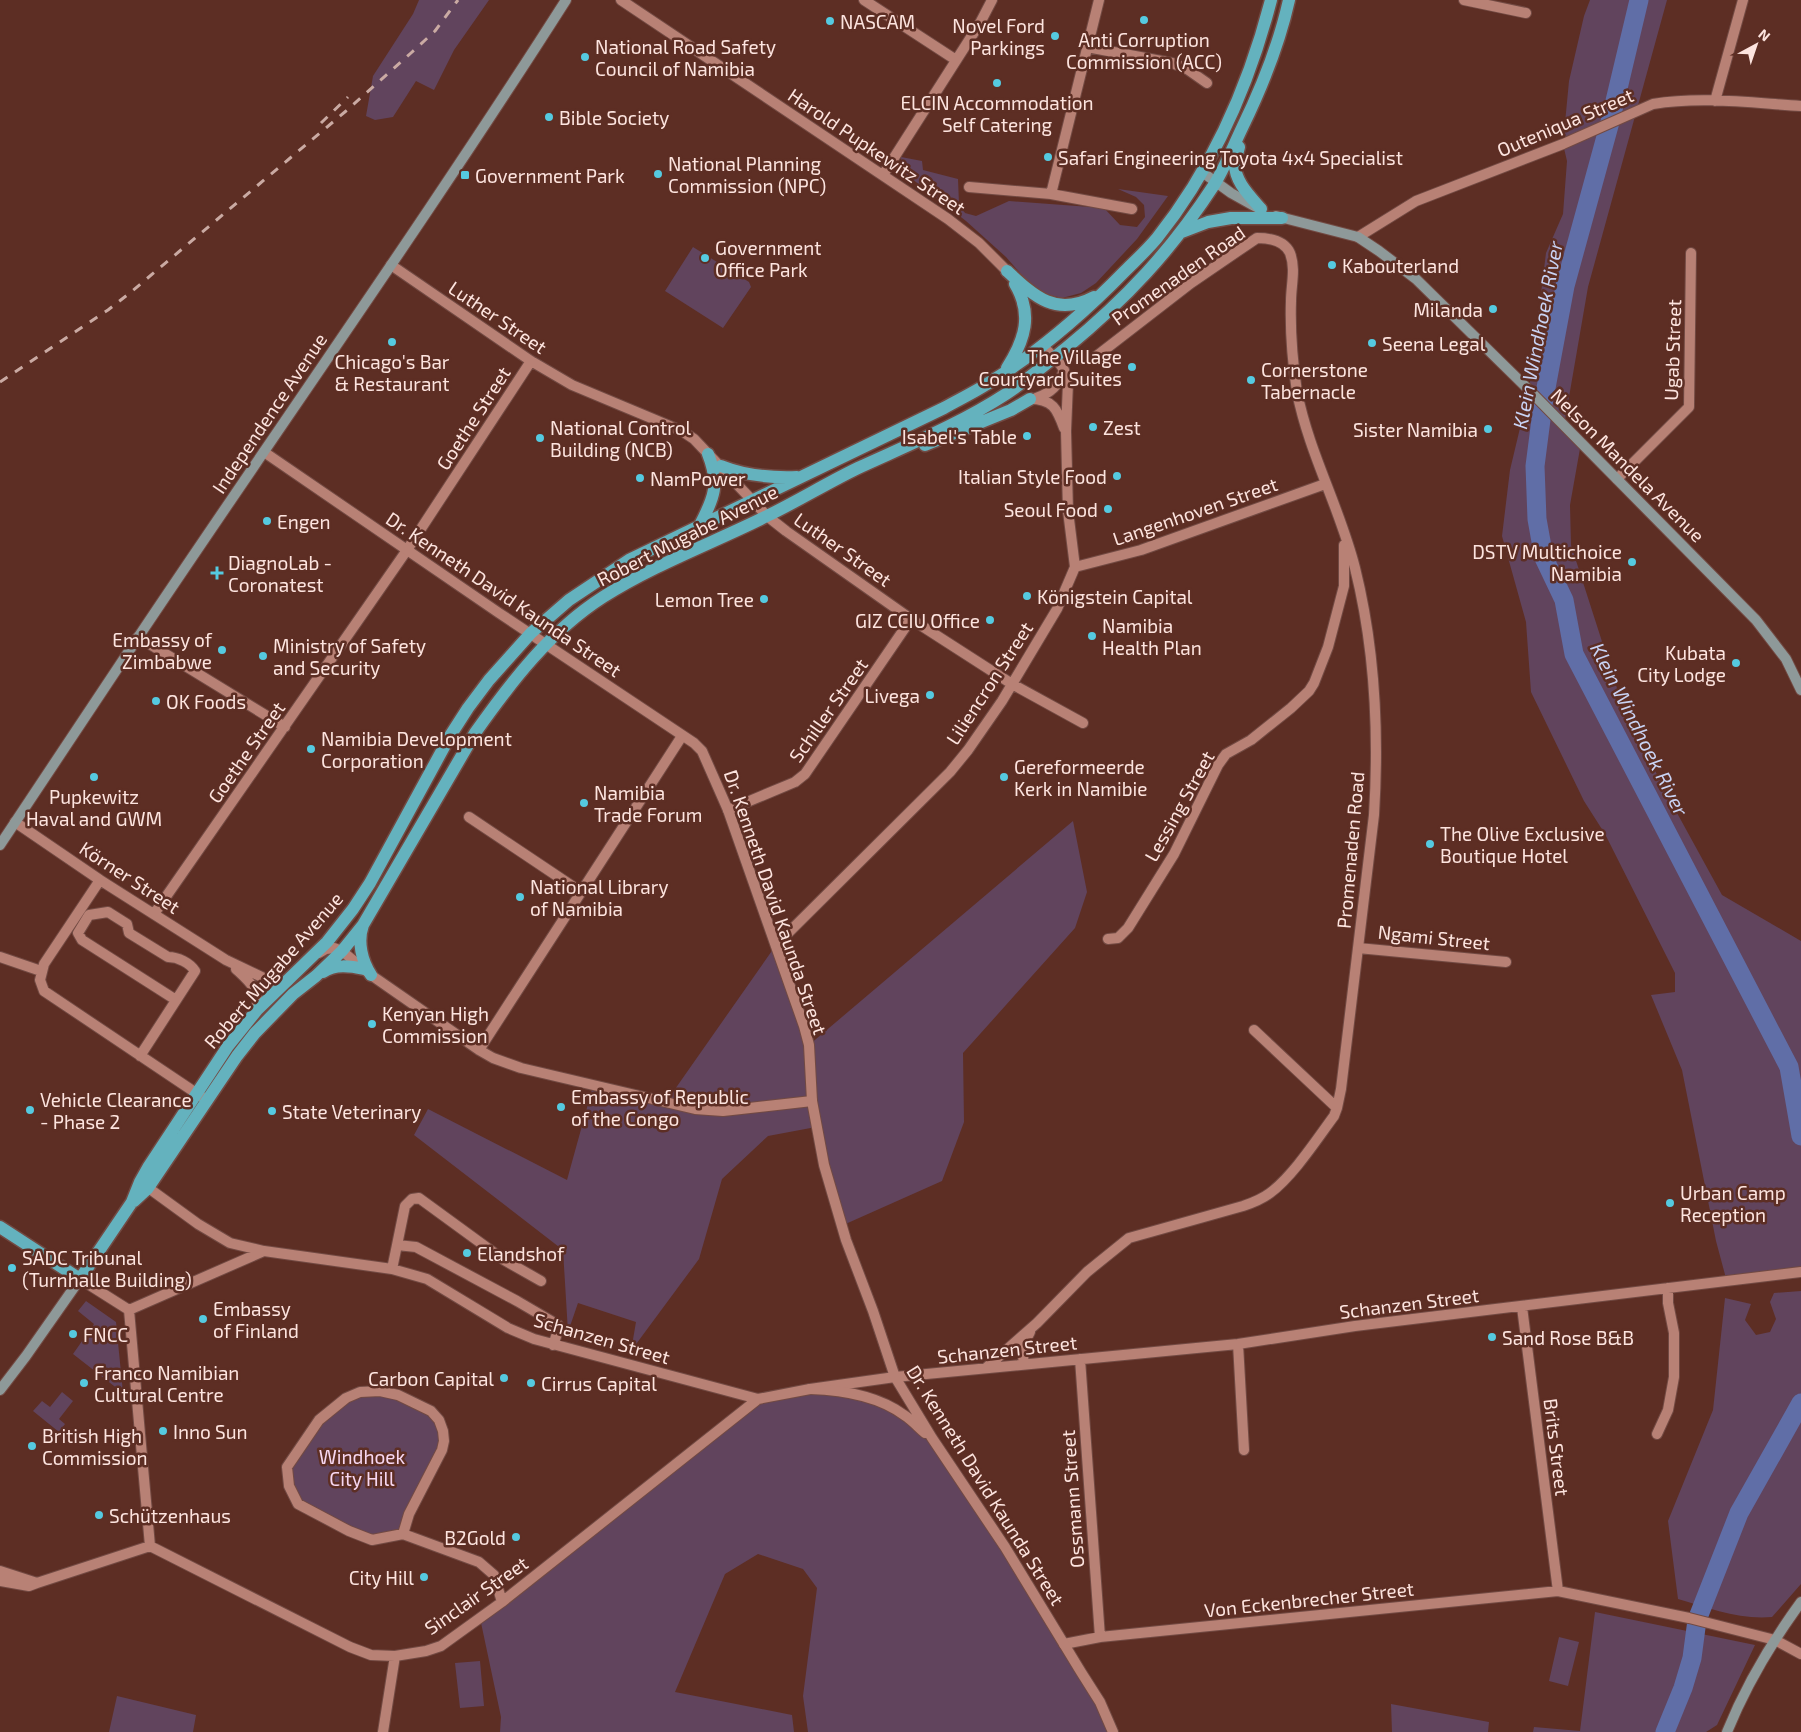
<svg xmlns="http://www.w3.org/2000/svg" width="1801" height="1732" viewBox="0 0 1801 1732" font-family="'Exo 2',sans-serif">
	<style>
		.green { fill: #61445d }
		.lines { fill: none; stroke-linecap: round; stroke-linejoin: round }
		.river { stroke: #606ea7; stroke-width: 19 }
		.minor-casing { stroke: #724a43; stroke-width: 12 }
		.tertiary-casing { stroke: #724a43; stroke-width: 12 }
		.secondary-casing { stroke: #724a43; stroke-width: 12 }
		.primary-casing { stroke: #724a43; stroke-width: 15 }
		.minor { stroke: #b88175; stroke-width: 10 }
		.tertiary { stroke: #b88175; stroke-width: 10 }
		.secondary { stroke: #8e9999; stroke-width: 10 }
		.primary { stroke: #64b2be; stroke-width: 12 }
		.rail { stroke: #caaaa3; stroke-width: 3; stroke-dasharray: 9 9; stroke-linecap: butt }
		.poi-dot { fill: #55cae0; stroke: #5d2e24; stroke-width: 2 }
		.labels { text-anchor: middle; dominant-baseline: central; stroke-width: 5; stroke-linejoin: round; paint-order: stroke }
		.poi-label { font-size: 19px; fill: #fde4df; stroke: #5d2e24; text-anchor: start }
		.street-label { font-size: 19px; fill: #fde4df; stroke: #5d2e24 }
		.park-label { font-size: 19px; fill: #f7d7f1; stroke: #5d2e24 }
		.water-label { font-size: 20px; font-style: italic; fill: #c9d3f4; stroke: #5d2e24 }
	</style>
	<rect width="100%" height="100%" fill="#5d2e24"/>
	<path class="green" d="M419,0H489L454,50L434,90L416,81L393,117L375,120L366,116L373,76L413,14Z
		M1590,0H1667L1588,287L1564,426L1581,443L1570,505L1571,545L1624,710L1671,802L1722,895L1801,941V1272L1727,1282L1716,1241L1682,1070L1651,995L1675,992V973L1605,834L1584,801L1531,692L1526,622L1502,536L1510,470L1529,390L1546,253L1563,214L1567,161L1563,144L1569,81L1584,16Z
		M901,157L922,161L923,170L958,179L959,204L965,213L976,216L1009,201L1104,208L1120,225L1137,227L1145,217L1144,205L1136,197L1118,189L1168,196L1137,239L1096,283L1081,293L1062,298L1045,294L1028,282L1006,257L966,221L907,175L902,166Z
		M693,247L749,282L751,287L723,328L665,291Z
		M1073,821L1087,892L1075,928L963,1053L964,1122L942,1181L841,1226L816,1127L768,1136L722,1179L699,1259L631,1351L636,1322L578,1303L568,1332L563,1250L414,1135L428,1109L567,1180L593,1086L666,1102L776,945L809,1045Z
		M1801,1291V1584L1772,1617C1740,1620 1708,1608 1678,1599L1668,1521L1713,1410L1725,1298L1751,1304L1745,1320L1756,1335L1770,1332L1776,1319L1770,1302L1774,1293Z
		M86,1301L116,1322L123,1393L73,1354L94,1324L78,1311Z
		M810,1389L878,1401L932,1438L1005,1547L1113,1732H808L803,1696L817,1588L803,1569L758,1554L725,1574L675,1692L792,1715L794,1732H500L501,1717L480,1618L758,1399Z
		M380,1391L431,1411L444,1441L403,1534L372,1540L298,1504L287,1467L319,1420L346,1398Z
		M62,1392L73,1401L59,1419L65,1424L59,1432L33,1411L42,1401L50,1407Z
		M1595,1612L1755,1645L1717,1725L1706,1732H1533L1534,1727L1580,1731Z
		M1559,1637L1579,1642L1568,1686L1549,1681Z
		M480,1661L484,1706L460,1708L455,1663Z
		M117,1696L196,1715L193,1732H109Z
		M1391,1704L1489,1722L1488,1732H1392Z"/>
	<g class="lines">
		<path class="river" d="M1639,0L1610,122L1565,286L1543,404L1535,466L1537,519L1544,558L1564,600L1574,654L1789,1067L1801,1136
			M1665,1732L1683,1688L1692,1658L1697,1620L1739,1513L1801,1403"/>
		<defs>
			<path id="minor" d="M621,0L948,219L979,243L1007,271
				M864,0L956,60
				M1464,0L1526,13
				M1087,47L1172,63L1187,69L1207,83
				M1715,101L1743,0
				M883,175L980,23L992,0
				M969,187L1051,194L1132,209
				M1051,194L1099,0
				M1358,237L1416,201L1563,144L1653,104C1702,96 1752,103 1801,106
				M391,265L531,361L572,385L682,431L694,439L767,516L786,531L911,619L1012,684L1083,723
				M1036,398C1051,393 1059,385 1064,370
				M1030,399C1053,399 1057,409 1064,428
				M1617,479L1689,407L1691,253
				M1075,567L1141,550L1325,484
				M138,637L285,727
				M728,810L795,782L805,774L911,619
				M469,817L581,892
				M15,822L100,880L226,960L268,980L278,983L288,981
				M100,880L44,964L40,980L44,991L202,1097
				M154,914L407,550L531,361
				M1108,939L1118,938L1128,928L1174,854L1218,765L1226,754L1251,740L1291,708L1309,691L1314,683L1328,647L1344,586V545
				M776,945L950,772L968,750L1002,701L1057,609L1075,567L1068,511L1066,431L1068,383L1064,370L1060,364L1042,345
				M1358,948L1506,962
				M319,953L326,949L334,948L342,951L371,975L479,1050L493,1058L521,1068L695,1109L723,1111L812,1101
				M0,957L41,971
				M236,969C251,983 259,989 257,1010
				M1254,1030L1337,1108
				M479,1050L682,736
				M140,1056L195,971C190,963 178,957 168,957L129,933L127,924L108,912L89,915L78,933L82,940L176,1000
				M143,1184L198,1224L230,1243L264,1251L392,1269L427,1279L508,1328L534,1339L758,1399L810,1389L895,1377L1238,1344L1355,1326L1801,1272
				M392,1269L397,1245
				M80,1279L129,1310
				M541,1281L504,1260L419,1198L412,1199L405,1206L397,1245L416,1247L517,1301L558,1325V1331L553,1345
				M1522,1307L1558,1591
				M129,1310L150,1546
				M129,1310L264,1251
				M1238,1344L1244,1450
				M1080,1359L1100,1637
				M1024,1364C1022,1352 1023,1343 1030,1332
				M986,1368L1037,1323L1087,1272L1129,1238L1243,1206C1252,1203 1262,1199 1270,1193C1293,1176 1317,1139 1334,1116L1337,1108L1341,1089L1374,815C1379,733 1375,648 1355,568C1340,508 1309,453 1297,392C1293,365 1290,329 1291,301C1291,285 1296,269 1290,253C1284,240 1269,238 1257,238L1191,283L1094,358
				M1657,1434L1668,1410L1674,1377V1333L1668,1303V1288
				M403,1534L409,1514L442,1450L444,1441L443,1431L439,1420L431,1411L398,1395L380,1391L360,1392L346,1398L319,1420L287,1467L289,1486L298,1504L349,1531L372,1540L403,1534L479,1562L494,1575L502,1602
				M0,1571L37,1583
				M0,1581L29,1586L37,1583L150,1546L350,1647L371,1655L395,1656L426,1651L441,1646L502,1602L758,1399
				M1064,1644L1100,1637L1558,1591L1689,1618L1775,1640L1801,1654
				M383,1732L395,1656"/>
			<path id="tertiary" d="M264,452L499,613L694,743L702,751L728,810L804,1026L809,1045L812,1101L824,1165L846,1240L873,1311L895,1377L932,1438L1005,1547L1081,1672L1100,1702L1113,1732
				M810,1389C842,1390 877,1395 904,1415C912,1420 918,1427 925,1433"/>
			<path id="secondary" d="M1202,172L1231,193L1256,207
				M1276,216L1358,237L1379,251L1416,279L1529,390L1756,620L1786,659L1801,690
				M0,845C46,776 92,706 139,636C281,424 429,215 566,0
				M0,1390L26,1356L80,1279
				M1727,1732C1746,1685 1771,1643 1801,1602"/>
			<path id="primary" d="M1239,147C1238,152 1235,158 1235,163C1234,181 1250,196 1261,209
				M1182,232L1208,222L1231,218H1282
				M1007,271C1035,297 1056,317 1094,297
				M1007,368C1025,340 1033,314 1015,284
				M925,445L1011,410L1030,399
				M721,466C746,476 770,478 797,477
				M700,525C714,498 720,484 708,454
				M363,925C357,942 362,961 371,975
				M323,972C335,964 350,966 364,969
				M134,1201L148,1188L237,1056L255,1033L293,994L316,976L342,951L363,925L475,733C511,682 550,631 603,597C655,564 713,543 767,516C798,501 827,483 858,468C908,445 960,424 1006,394C1027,380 1046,364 1065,349C1126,299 1171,251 1214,185C1225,167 1233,147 1242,128C1262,87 1279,45 1289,0
				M0,1227L80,1279L132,1202L140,1182L149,1166L228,1046L257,1010L327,942L353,909L370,883L450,736L468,708L489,680L531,633L569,600L629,560L944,408C958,400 973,393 987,384C1038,353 1084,313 1125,271C1136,260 1147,250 1157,238C1212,169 1249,85 1271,0"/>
		</defs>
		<use href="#minor" class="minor-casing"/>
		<use href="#tertiary" class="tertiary-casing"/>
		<use href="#secondary" class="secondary-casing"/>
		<use href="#primary" class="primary-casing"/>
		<use href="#minor" class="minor"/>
		<use href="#tertiary" class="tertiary"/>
		<use href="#secondary" class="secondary"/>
		<use href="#primary" class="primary"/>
		<path class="rail" d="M321,123L348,97
			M0,382L108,310L131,292L346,111L411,53L435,31L458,0"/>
	</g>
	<g class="poi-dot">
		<circle cx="1144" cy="20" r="5"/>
		<circle cx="830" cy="21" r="5"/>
		<circle cx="1055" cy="36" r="5"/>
		<circle cx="585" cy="57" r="5"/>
		<circle cx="997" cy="83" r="5"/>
		<circle cx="549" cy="117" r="5"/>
		<circle cx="1048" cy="157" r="5"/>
		<circle cx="658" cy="174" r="5"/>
		<rect x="460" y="170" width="10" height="10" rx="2.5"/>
		<circle cx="705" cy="258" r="5"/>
		<circle cx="1332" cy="265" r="5"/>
		<circle cx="1493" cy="309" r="5"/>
		<circle cx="392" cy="342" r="5"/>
		<circle cx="1372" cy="343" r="5"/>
		<circle cx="1132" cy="367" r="5"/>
		<circle cx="1251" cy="380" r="5"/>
		<circle cx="1093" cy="427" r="5"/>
		<circle cx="1488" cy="429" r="5"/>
		<circle cx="1027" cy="436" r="5"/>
		<circle cx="540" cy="438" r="5"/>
		<circle cx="1117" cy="476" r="5"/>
		<circle cx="640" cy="478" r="5"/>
		<circle cx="1108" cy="509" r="5"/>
		<circle cx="267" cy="521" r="5"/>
		<circle cx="1632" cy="562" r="5"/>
		<path d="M214.5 565.5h5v5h5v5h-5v5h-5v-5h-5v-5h5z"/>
		<circle cx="1027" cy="596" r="5"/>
		<circle cx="764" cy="599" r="5"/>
		<circle cx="990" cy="620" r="5"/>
		<circle cx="1092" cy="636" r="5"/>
		<circle cx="222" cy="650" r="5"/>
		<circle cx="263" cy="656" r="5"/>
		<circle cx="1736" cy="663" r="5"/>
		<circle cx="930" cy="695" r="5"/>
		<circle cx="156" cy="701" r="5"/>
		<circle cx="311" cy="749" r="5"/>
		<circle cx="94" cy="777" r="5"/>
		<circle cx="1004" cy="777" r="5"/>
		<circle cx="584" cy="803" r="5"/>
		<circle cx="1430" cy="844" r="5"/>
		<circle cx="520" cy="897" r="5"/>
		<circle cx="372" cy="1024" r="5"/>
		<circle cx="561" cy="1107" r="5"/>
		<circle cx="30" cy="1110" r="5"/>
		<circle cx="272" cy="1111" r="5"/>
		<circle cx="1670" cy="1203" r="5"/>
		<circle cx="467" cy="1253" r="5"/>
		<circle cx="12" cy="1268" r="5"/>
		<circle cx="203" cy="1319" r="5"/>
		<circle cx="73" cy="1334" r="5"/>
		<circle cx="1492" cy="1337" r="5"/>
		<circle cx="504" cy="1378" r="5"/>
		<circle cx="84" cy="1383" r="5"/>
		<circle cx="531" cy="1383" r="5"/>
		<circle cx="163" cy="1431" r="5"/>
		<circle cx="32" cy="1446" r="5"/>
		<circle cx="99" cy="1515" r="5"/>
		<circle cx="516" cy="1537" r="5"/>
		<circle cx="424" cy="1577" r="5"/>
	</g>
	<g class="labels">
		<g class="poi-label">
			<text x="840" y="21">NASCAM</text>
			<text x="1045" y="25" text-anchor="end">Novel Ford<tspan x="1045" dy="22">Parkings</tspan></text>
			<text x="1144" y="39" text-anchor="middle">Anti Corruption<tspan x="1144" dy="22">Commission (ACC)</tspan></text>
			<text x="595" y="46">National Road Safety<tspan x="595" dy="22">Council of Namibia</tspan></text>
			<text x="997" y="102" text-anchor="middle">ELCIN Accommodation<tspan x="997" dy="22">Self Catering</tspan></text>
			<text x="559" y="117">Bible Society</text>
			<text x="1058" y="157">Safari Engineering Toyota 4x4 Specialist</text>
			<text x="668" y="163">National Planning<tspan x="668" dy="22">Commission (NPC)</tspan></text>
			<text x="475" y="175">Government Park</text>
			<text x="715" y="247">Government<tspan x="715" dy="22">Office Park</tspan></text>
			<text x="1342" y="265">Kabouterland</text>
			<text x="1483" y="309" text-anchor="end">Milanda</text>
			<text x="1382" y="343">Seena Legal</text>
			<text x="1122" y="356" text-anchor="end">The Village<tspan x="1122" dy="22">Courtyard Suites</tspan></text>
			<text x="392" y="361" text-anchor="middle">Chicago's Bar<tspan x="392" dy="22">&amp; Restaurant</tspan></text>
			<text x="1261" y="369">Cornerstone<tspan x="1261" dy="22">Tabernacle</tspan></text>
			<text x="550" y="427">National Control<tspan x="550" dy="22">Building (NCB)</tspan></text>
			<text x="1103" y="427">Zest</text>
			<text x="1478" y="429" text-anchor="end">Sister Namibia</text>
			<text x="1017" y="436" text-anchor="end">Isabel's Table</text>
			<text x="1107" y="476" text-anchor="end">Italian Style Food</text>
			<text x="650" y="478">NamPower</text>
			<text x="1098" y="509" text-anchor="end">Seoul Food</text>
			<text x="277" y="521">Engen</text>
			<text x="1622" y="551" text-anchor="end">DSTV Multichoice<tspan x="1622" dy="22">Namibia</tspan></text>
			<text x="228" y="562">DiagnoLab -<tspan x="228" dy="22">Coronatest</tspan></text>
			<text x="1037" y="596">Königstein Capital</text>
			<text x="754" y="599" text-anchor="end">Lemon Tree</text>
			<text x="980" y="620" text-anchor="end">GIZ CCIU Office</text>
			<text x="1102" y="625">Namibia<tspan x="1102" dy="22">Health Plan</tspan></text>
			<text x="212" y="639" text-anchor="end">Embassy of<tspan x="212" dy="22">Zimbabwe</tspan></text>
			<text x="273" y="645">Ministry of Safety<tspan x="273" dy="22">and Security</tspan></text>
			<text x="1726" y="652" text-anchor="end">Kubata<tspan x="1726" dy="22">City Lodge</tspan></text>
			<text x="920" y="695" text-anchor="end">Livega</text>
			<text x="166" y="701">OK Foods</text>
			<text x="321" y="738">Namibia Development<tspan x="321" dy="22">Corporation</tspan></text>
			<text x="1014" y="766">Gereformeerde<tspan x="1014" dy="22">Kerk in Namibie</tspan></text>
			<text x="594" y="792">Namibia<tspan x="594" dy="22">Trade Forum</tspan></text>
			<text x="94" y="796" text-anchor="middle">Pupkewitz<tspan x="94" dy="22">Haval and GWM</tspan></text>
			<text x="1440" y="833">The Olive Exclusive<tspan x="1440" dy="22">Boutique Hotel</tspan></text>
			<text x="530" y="886">National Library<tspan x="530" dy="22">of Namibia</tspan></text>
			<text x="382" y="1013">Kenyan High<tspan x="382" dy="22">Commission</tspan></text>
			<text x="571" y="1096">Embassy of Republic<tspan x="571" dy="22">of the Congo</tspan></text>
			<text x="40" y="1099">Vehicle Clearance<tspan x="40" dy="22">- Phase 2</tspan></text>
			<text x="282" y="1111">State Veterinary</text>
			<text x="1680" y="1192">Urban Camp<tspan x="1680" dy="22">Reception</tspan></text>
			<text x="477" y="1253">Elandshof</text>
			<text x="22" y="1257">SADC Tribunal<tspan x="22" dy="22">(Turnhalle Building)</tspan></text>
			<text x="213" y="1308">Embassy<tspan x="213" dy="22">of Finland</tspan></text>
			<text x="83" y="1334">FNCC</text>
			<text x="1502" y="1337">Sand Rose B&amp;B</text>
			<text x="94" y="1372">Franco Namibian<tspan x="94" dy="22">Cultural Centre</tspan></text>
			<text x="494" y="1378" text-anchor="end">Carbon Capital</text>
			<text x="541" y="1383">Cirrus Capital</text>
			<text x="173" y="1431">Inno Sun</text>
			<text x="42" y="1435">British High<tspan x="42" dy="22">Commission</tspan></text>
			<text x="109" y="1515">Schützenhaus</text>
			<text x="506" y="1537" text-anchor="end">B2Gold</text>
			<text x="414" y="1577" text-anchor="end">City Hill</text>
		</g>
		<g class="street-label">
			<text transform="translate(1565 122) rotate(-23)">Outeniqua Street</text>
			<text transform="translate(877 151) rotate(34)">Harold Pupkewitz Street</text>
			<text transform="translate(1178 275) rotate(-35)">Promenaden Road</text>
			<text transform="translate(498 317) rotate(34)">Luther Street</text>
			<text transform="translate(1672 350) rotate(-88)">Ugab Street</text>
			<text transform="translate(269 413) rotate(-56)">Independence Avenue</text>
			<text transform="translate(473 418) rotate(-57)">Goethe Street</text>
			<text transform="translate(1628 465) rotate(45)">Nelson Mandela Avenue</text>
			<text transform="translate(1195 511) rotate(-19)">Langenhoven Street</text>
			<text transform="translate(687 535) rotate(-27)">Robert Mugabe Avenue</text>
			<text transform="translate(843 549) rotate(35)">Luther Street</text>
			<text transform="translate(504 594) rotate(34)">Dr. Kenneth David Kaunda Street</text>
			<text transform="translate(989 683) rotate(-57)">Liliencron Street</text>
			<text transform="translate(828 710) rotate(-55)">Schiller Street</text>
			<text transform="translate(246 752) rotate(-55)">Goethe Street</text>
			<text transform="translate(1179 806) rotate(-61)">Lessing Street</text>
			<text transform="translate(1350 850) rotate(-85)">Promenaden Road</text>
			<text transform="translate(130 877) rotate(33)">Körner Street</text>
			<text transform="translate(776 902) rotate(71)">Dr. Kenneth David Kaunda Street</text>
			<text transform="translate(1434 937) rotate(6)">Ngami Street</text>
			<text transform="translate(273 970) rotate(-49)">Robert Mugabe Avenue</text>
			<text transform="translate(1409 1303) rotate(-7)">Schanzen Street</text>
			<text transform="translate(602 1338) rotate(16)">Schanzen Street</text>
			<text transform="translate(1007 1349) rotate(-6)">Schanzen Street</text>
			<text transform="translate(1557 1447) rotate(83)">Brits Street</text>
			<text transform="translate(986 1485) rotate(58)">Dr. Kenneth David Kaunda Street</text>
			<text transform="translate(1072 1499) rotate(-94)">Ossmann Street</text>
			<text transform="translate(476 1595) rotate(-35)">Sinclair Street</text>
			<text transform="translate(1309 1599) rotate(-6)">Von Eckenbrecher Street</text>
		</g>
		<g class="park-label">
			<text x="362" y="1456">Windhoek<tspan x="362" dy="22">City Hill</tspan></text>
		</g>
		<g class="water-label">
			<text transform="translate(1537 335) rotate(-79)">Klein Windhoek River</text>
			<text transform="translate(1640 729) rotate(63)">Klein Windhoek River</text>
		</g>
	</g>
	<g transform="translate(1756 45) rotate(40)" stroke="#5d2e24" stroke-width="4" paint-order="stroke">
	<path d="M0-4L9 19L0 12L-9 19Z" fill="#fde4df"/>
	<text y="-8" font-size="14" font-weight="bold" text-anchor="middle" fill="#fde4df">N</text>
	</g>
</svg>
